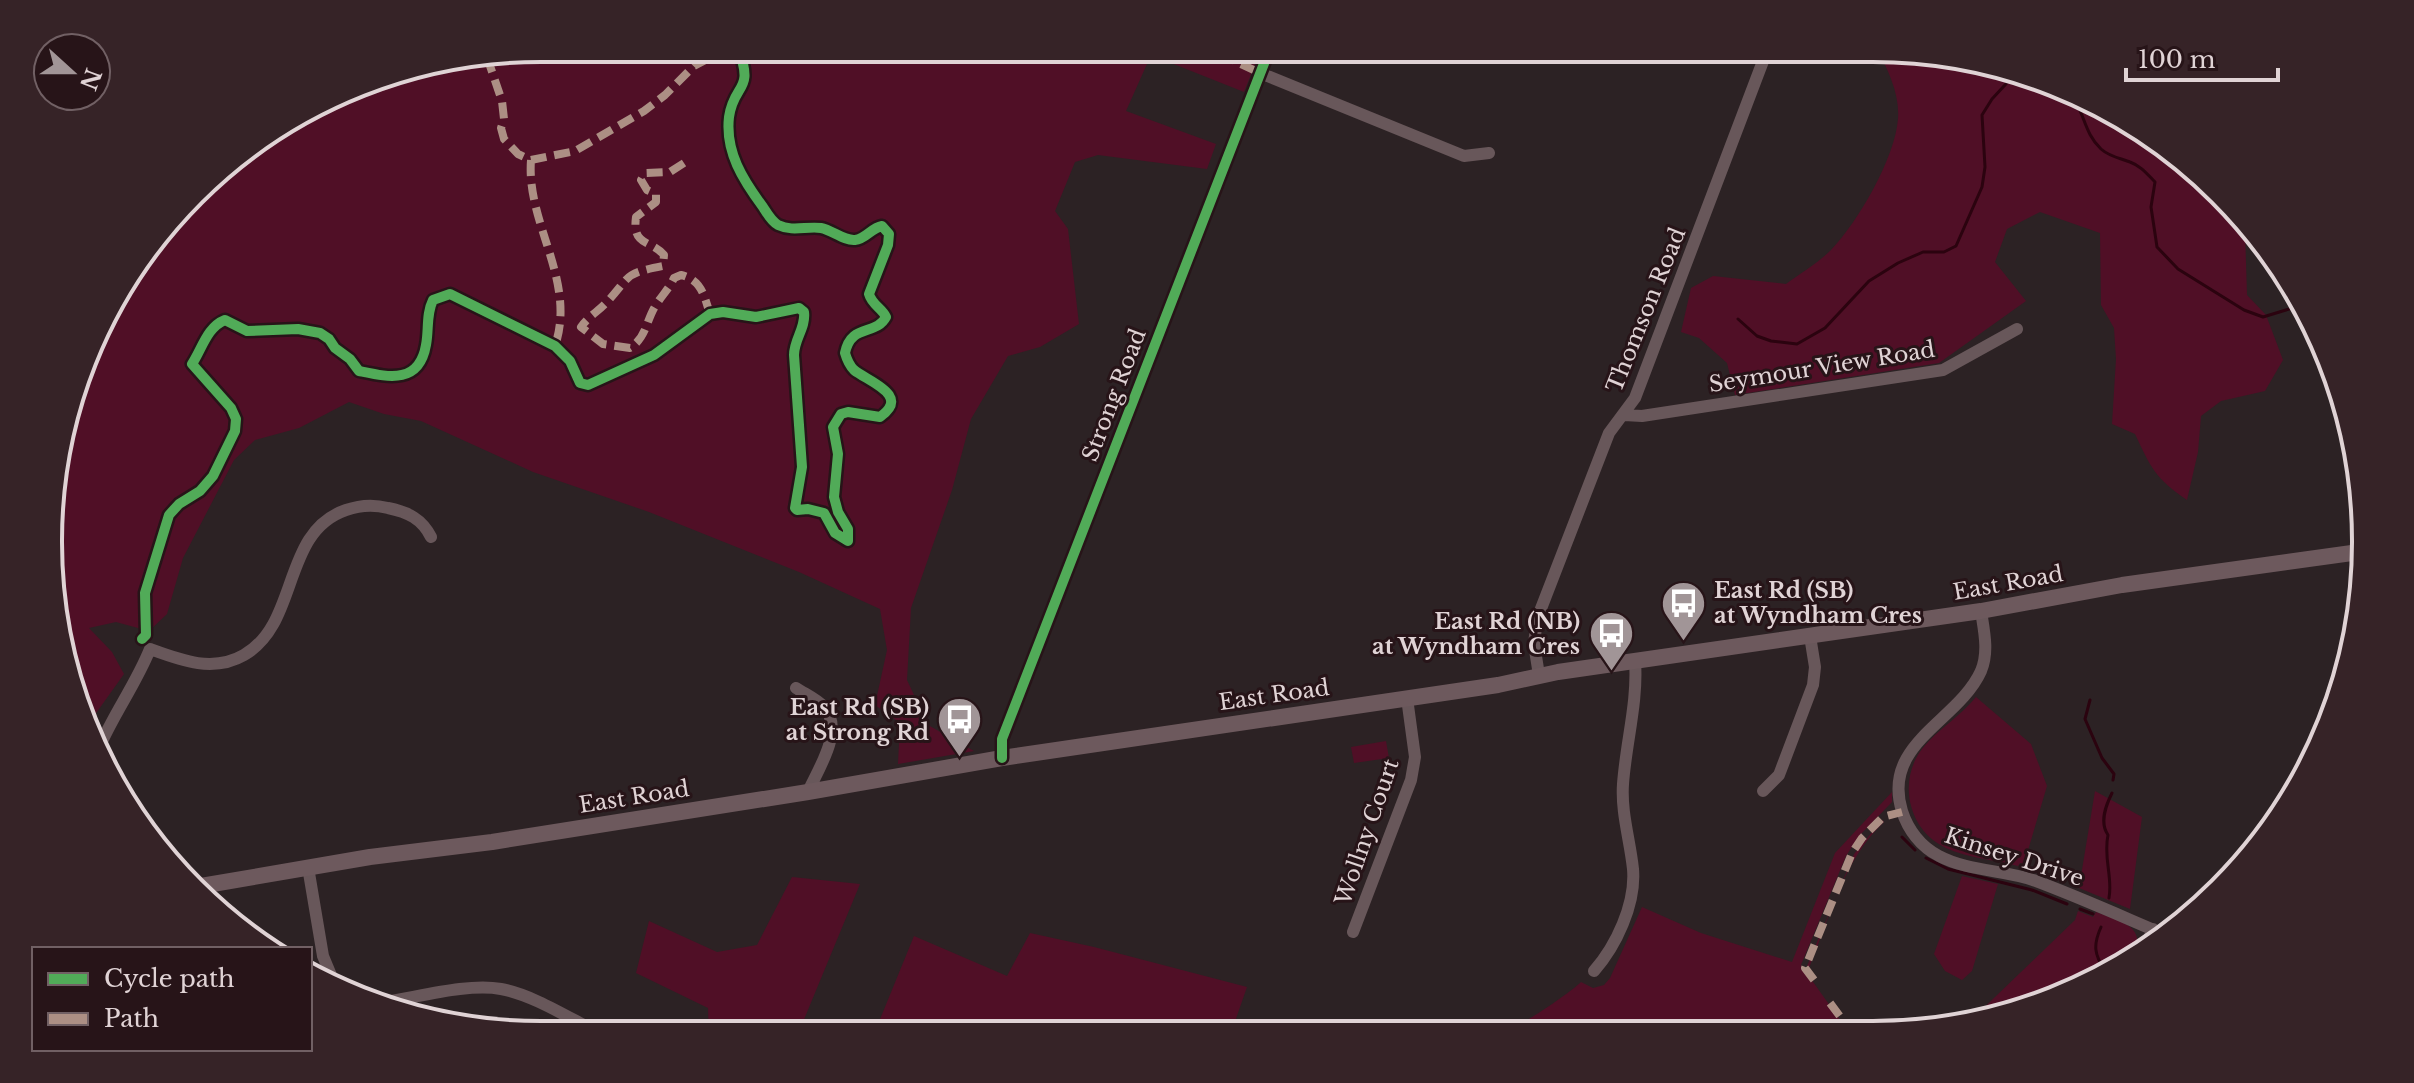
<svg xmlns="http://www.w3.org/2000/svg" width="2414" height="1083" viewBox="0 0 2414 1083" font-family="'Libre Baskerville',serif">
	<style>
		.green { fill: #500f26 }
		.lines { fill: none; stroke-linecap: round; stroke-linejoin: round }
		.stream { stroke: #2b030f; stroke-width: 3 }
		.street { stroke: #68575a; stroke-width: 12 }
		.secondary { stroke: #6d595d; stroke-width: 16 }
		.quiet { stroke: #ac8f84; stroke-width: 8; stroke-dasharray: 16 8; stroke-linecap: butt }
		.cycleway-casing { stroke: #271418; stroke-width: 15 }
		.cycleway { stroke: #51ab58; stroke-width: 10 }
		.labels { text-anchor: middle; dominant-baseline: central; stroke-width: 6; stroke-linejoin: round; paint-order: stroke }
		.street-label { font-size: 22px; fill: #e0d3d5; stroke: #271418 }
		.poi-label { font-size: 22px; font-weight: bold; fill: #e0d3d5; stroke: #271418; text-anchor: end }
		.rim { fill: none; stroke: #e0d3d5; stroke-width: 4 }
	</style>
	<rect width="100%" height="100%" fill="#2c2224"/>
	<path class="green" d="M542,48H1251L1260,52L1244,92L1151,55L1126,111L1216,144L1207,169L1098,155L1075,162L1055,211L1068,229L1079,324L1040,347L1008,356L971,419L952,490L911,608L907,680L928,725L974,751L898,764L900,723L875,705L887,650L880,609L799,572L649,512L533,472L421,421L384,414L349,402L299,428L255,440L234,460L183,558L167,614L149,631L116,622L89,628L112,652L124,674L89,723L57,637V448L120,301L113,298L114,295L216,170L382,74Z
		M1877,49L2032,74L2198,171L2245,231L2247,295L2266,315L2283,360L2265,391L2221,401L2201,416L2198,452L2187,500C2155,478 2151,468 2135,434L2112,424L2116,359L2114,328L2101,305L2100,233L2040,212L2007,229L1995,262L2026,301L1939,363L1735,395L1727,363L1699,338L1681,332L1691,288L1713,276L1786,284C1801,273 1818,263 1831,250C1858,222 1895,158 1898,119C1900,94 1888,70 1877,49Z
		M1976,697L2031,744L2047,786L2024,864L2020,863L2018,866C1995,860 1968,858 1946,848C1907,830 1898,780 1922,749C1938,729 1961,716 1976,697Z
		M1386,741L1389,758L1354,763L1351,747Z
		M2095,791L2142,817L2130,909L2079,888Z
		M1892,792V802L1859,836L1846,856L1801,965L1848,1031L1467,1032C1480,1022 1496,1032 1511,1028C1523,1025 1571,992 1581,982L1593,988L1604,985L1610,978L1642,907L1701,933L1792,962L1835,853Z
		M1882,820L1884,822C1844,859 1829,918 1809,968L1807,966L1854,854Z
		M1962,876L1998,884L1972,971L1962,980L1945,971L1934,954Z
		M792,877L860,884L798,1034H709L708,1008L636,973L649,921L717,952L757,945Z
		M2078,911L2093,917L2096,912C2112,918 2141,924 2137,945C2102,993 2022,1008 1968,1023L2075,920Z
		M1030,933L1094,947L1247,987L1231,1033L874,1034L914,936L1007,976Z"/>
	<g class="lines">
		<path class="stream" d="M2016,72L2046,83
			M2074,99C2085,116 2085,134 2101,149C2110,157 2120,158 2130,162C2141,166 2147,174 2155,182L2151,207L2157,247L2178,269L2244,310L2263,317L2299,306L2303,308
			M1738,319L1757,336L1771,341L1797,344L1825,328L1869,281L1898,263L1923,252H1944L1956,246L1982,187L1985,167L1982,115L1992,99L2017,72
			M2090,700L2085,719L2102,758L2114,774L2113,780
			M1902,837L1915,850
			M1926,858L1948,869L2032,890L2067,904
			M2109,898C2113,877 2103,858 2108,835C2099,822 2106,805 2112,793
			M2080,909L2093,914
			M2101,927C2093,945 2094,954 2105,971"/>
		<path class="street" d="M1260,73L1464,156L1489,153
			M1624,415L1642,416L1943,370L2017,329
			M1981,611C1984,631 1989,652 1981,671C1958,722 1881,743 1902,811C1908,830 1921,847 1939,856C1967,871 2003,870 2033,880C2079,897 2123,917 2168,936
			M1539,675L1534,644L1537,619L1609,433L1635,398L1768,48
			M796,688C805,694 817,699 824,707C845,730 818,769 808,792
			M99,748C114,713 136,684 150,649C180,660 213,673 244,655C300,623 281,532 346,510C360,505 373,504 388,508C408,512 422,519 431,537
			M1002,758V739L1270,48
			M1763,791L1779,775L1813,685L1815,667L1810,636
			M308,867L323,956L333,980
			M1353,932L1411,780L1415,757L1407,698
			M2144,950L2153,929
			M1594,971C1616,946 1636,904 1633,869C1630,840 1621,813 1623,784C1626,742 1638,702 1635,661
			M370,1002H385C419,997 468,983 501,989C534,995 572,1020 603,1035"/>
		<path class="secondary" d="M195,887L370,857L492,842L808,792L1002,758L1498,685L1558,672L1981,611L2122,585L2359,552"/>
		<path class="quiet" d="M1196,48L1228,58L1260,73
			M487,57L502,101L504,119L501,128L504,139L518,154L531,160L575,151L644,111L665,95L694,66L728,48
			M531,160C526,224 577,280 555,346
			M684,163L670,172L645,173L641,180L647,190L656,194V202L636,217C632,247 650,239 664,255L663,266C621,274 632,276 605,304C597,312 587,318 581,327L603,344L630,348C647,337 646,320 656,305C662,295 669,289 674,278L681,275C702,280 704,296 710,314
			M1814,980L1805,968L1852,853L1862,838L1883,817L1902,812
			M1830,1003L1851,1031"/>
		<defs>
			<path id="cycleway" d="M142,639L146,635L145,593L169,515L179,504L200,491L213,476L235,431L236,419L231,408L192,364C202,349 207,327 225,320L247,331L298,329L320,333L329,339L335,348L350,359L359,371C388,377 419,385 426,345C429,330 426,314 433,300L450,294L555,346L570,361L580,383L588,385L654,355L710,314L723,312L756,317L799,308L804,312C806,328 794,339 794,355L802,467L795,508L797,510L808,509L824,513L835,533L848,541V529L838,512L834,497L838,454L833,427L841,414L848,412L880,417C911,395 869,382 854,370C849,365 847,360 845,353C851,323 876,336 886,317C882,308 872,305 869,294L888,245L889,234L882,226C871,228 866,239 855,240C844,241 832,230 821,228C806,226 793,232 778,225C771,221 767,213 763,207C743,180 725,152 729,117C734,82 755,93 738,48
				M1002,758V739L1270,48"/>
		</defs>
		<use href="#cycleway" class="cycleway-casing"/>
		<use href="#cycleway" class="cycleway"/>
	</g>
	<defs>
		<symbol id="bus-pin" viewBox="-11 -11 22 30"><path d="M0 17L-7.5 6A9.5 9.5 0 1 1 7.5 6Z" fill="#a19597" stroke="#271418"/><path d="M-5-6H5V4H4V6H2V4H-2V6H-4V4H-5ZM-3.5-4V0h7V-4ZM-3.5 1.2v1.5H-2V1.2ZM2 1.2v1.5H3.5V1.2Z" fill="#fff"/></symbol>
	</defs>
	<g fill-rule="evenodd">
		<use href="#bus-pin" x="1658" y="578" width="51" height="69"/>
		<use href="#bus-pin" x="1586" y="608" width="51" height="69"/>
		<use href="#bus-pin" x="934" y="694" width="51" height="69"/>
	</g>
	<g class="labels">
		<g class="street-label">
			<text transform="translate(1646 310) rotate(-68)">Thomson Road</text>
			<text transform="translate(1822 367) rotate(-9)">Seymour View Road</text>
			<text transform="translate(1114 395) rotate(-69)">Strong Road</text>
			<text transform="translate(2008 583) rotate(-10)">East Road</text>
			<text transform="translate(1274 695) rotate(-8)">East Road</text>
			<text transform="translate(634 797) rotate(-9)">East Road</text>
			<text transform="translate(1367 832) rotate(-71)">Wollny Court</text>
			<text transform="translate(2014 857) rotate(18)">Kinsey Drive</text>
		</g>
		<g class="poi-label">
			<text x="1714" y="590" text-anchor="start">East Rd (SB)<tspan x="1714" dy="25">at Wyndham Cres</tspan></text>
			<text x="1580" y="621">East Rd (NB)<tspan x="1580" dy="25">at Wyndham Cres</tspan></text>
			<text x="929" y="707">East Rd (SB)<tspan x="929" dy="25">at Strong Rd</tspan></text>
		</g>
	</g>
	<path d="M0 0H2414V1083H0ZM541 62H1873A479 479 0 0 1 2352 541V542A479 479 0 0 1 1873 1021H541A479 479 0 0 1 62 542V541A479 479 0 0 1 541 62Z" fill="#362327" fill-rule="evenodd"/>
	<path class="rim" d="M541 62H1873A479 479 0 0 1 2352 541V542A479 479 0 0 1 1873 1021H541A479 479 0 0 1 62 542V541A479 479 0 0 1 541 62Z"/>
	<rect x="32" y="947" width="280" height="104" fill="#271418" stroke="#716064" stroke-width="2"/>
	<rect x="48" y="973" width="40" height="12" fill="#51ab58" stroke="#716064" stroke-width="2"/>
	<text x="104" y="987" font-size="24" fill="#e0d3d5">Cycle path</text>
	<rect x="48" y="1013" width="40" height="12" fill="#ac8f84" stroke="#716064" stroke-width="2"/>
	<text x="104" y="1027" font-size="24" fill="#e0d3d5">Path</text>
	<g transform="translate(72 72) rotate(111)"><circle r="38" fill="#271418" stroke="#716064" stroke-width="2"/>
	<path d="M0-6L14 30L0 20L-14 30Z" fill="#a19597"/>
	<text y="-12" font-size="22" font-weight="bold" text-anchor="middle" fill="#e0d3d5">N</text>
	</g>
	<path d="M2126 68v12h152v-12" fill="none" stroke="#e0d3d5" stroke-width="4"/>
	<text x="2138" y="68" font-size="24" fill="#e0d3d5" stroke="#271418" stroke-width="6" paint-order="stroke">100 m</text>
</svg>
